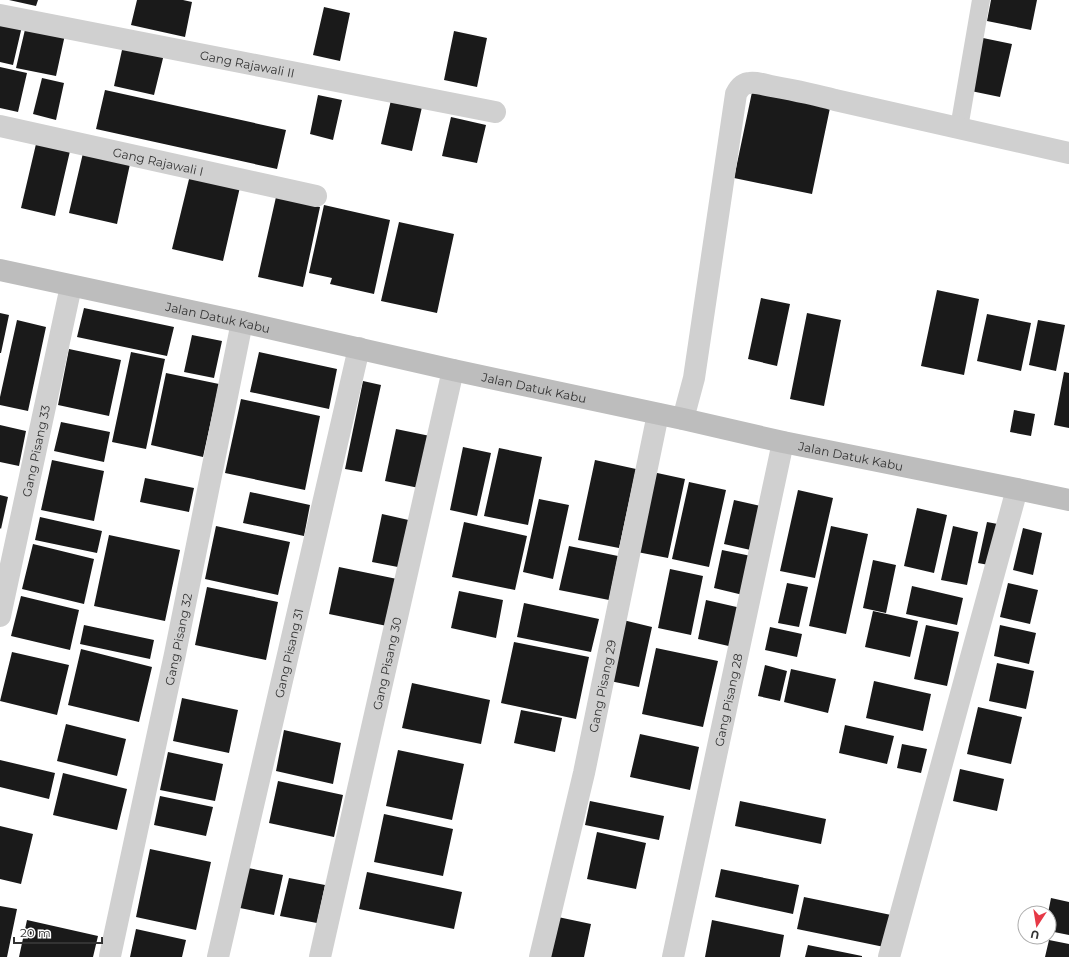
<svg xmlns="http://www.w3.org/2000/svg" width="1069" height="957" viewBox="0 0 1069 957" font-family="Montserrat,sans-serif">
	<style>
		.building { fill: #1a1a1a }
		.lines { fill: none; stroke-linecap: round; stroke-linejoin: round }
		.lane { stroke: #d0d0d0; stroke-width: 18 }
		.street { stroke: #d0d0d0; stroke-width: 22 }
		.secondary { stroke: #bdbdbd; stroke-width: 22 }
		.labels { text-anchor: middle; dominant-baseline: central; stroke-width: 4; stroke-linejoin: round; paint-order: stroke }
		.street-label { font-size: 12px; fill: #333; stroke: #fff }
	</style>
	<rect width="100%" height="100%" fill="#fff"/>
	<path class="building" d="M9,0H38L36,6Z
		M137,0H183L192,2L185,37L131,25Z
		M991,0H1037L1031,30L987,21Z
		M324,7L350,13L340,61L313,55Z
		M0,16L23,22L13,65L0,62Z
		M27,21L66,30L56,76L16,68Z
		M454,31L487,38L477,87L444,80Z
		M983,38L1012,44L1000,97L971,91Z
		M124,41L165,50L154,95L114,86Z
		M0,67L27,73L18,112L0,108Z
		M42,78L64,83L56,120L33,114Z
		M105,90L286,130L277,169L96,129Z
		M752,92L830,108L812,194L734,178Z
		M318,95L342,100L333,140L310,134Z
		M391,100L422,107L412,151L381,144Z
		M451,117L486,125L477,163L442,156Z
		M36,144L70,151L55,216L21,208Z
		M83,153L130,164L117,224L69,213Z
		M190,175L240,187L223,261L172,249Z
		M276,197L320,207L303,287L258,277Z
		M324,205L390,220L374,294L330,284L332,278L309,273Z
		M399,222L454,234L437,313L381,301Z
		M937,290L979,299L964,375L921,366Z
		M761,298L790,304L777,366L748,359Z
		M84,308L174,327L167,356L77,337Z
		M0,313L9,315L1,353H0Z
		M807,313L841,320L824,406L790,399Z
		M987,314L1031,323L1021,371L977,361Z
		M17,320L46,327L28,411L0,405V397Z
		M1038,320L1065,325L1056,371L1029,365Z
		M192,335L222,341L214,378L184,372Z
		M69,349L121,360L109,416L58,405Z
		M131,352L165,359L146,449L112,442Z
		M259,352L337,369L329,409L250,392Z
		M1064,372L1069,373V428L1054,425Z
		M166,373L219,384L203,457L151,445Z
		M363,381L381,385L362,472L345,469Z
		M241,399L320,416L305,490L225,473Z
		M1014,410L1035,414L1031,436L1010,432Z
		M61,422L110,432L104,462L54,451Z
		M0,425L26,431L19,466L0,462Z
		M396,429L430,436L419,488L385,481Z
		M463,447L491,453L477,516L450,510Z
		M499,448L542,457L528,525L484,516Z
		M52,460L104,471L94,521L41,510Z
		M595,460L636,469L619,548L578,540Z
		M648,471L685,479L668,558L632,551Z
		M145,478L194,488L189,512L140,502Z
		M689,482L726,490L709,567L672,559Z
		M798,490L833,498L815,578L780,571Z
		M250,492L310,505L304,536L243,523Z
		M0,495L8,497L1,529L0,528Z
		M539,499L569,505L553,579L523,572Z
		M734,500L765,507L755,551L724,544Z
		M917,508L947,515L934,573L904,566Z
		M382,514L413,521L403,568L372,562Z
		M40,517L102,531L97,553L35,540Z
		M464,522L527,536L515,590L452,577Z
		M987,522L1003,525L994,566L978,563Z
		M216,526L290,542L278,595L205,579Z
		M831,526L868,534L846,634L809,626Z
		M953,526L978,532L967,585L941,580Z
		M1023,528L1042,533L1033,575L1013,570Z
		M109,535L180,550L165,621L94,606Z
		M33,544L94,559L84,604L22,589Z
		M569,546L618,556L609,600L559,590Z
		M722,550L751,556L743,595L714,588Z
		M873,560L896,565L886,613L863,608Z
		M339,567L397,579L387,626L329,614Z
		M670,569L703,576L691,635L658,628Z
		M787,583L808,587L799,627L778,623Z
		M1008,583L1038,590L1030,624L1000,617Z
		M912,586L963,598L957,625L906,614Z
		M207,587L278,602L266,660L195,645Z
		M459,591L503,600L496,638L451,628Z
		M21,596L79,610L70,650L11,636Z
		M706,600L741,608L733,647L698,639Z
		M524,603L599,619L591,652L517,637Z
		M873,611L918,621L910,657L865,647Z
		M623,620L652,627L639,687L610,681Z
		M84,625L154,640L150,659L80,644Z
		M926,625L959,632L947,686L914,679Z
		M1000,625L1036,633L1029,664L994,656Z
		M770,627L802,634L797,657L765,650Z
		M514,642L589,657L576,719L501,703Z
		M656,648L718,661L703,727L642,714Z
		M81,649L152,667L139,722L68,705Z
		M12,652L69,665L57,715L0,701Z
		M997,663L1034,671L1026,709L989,701Z
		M765,665L787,671L780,701L758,696Z
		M791,669L836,679L828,713L784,702Z
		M874,681L931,694L923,731L866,718Z
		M412,683L490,700L481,744L402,728Z
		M182,698L238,710L229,753L173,741Z
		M978,707L1022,717L1011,764L967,754Z
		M521,710L562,718L555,752L514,743Z
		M66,724L126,739L117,776L57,761Z
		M845,725L894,736L887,764L839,753Z
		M284,730L341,743L333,784L276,771Z
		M640,734L699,747L690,790L630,777Z
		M902,744L927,749L921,773L897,768Z
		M398,750L464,764L452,820L386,806Z
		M168,752L223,764L215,801L160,790Z
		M0,760L55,773L49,799L0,787Z
		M960,769L1004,779L997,811L953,801Z
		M63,773L127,789L117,830L53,815Z
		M278,781L343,795L334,837L269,823Z
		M160,796L213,807L206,836L154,825Z
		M590,801L664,816L659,840L585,825Z
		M740,801L826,819L821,844L735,826Z
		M384,814L453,829L443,876L374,862Z
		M0,826L33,834L21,884L0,879Z
		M597,832L646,843L636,889L587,879Z
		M150,849L211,862L196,930L136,917Z
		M248,868L283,875L274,915L240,908Z
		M721,869L799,885L793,914L715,897Z
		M367,872L462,892L454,929L359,909Z
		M289,878L325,885L317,923L280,916Z
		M804,897L896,916L889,948L797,929Z
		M1051,898L1069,902V935L1049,931V913H1048Z
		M0,906L17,909L7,957H0Z
		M558,917L591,924L584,957H549Z
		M27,920L98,936L93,957H19Z
		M712,920L784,935L780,957H705Z
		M136,929L186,940L182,957H130Z
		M1049,940L1069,944V957H1045Z
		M808,945L862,956V957H805Z"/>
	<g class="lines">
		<path class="lane" d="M959,128L981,0"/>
		<g class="street">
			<path id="s1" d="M0,15L495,112"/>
			<path id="s2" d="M0,126L316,196"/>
			<path d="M683,419L694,378L736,94C739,88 743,83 750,83C757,82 765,85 771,86C793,90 814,94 835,100L1069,153"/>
			<path id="s3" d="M0,616L71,286"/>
			<path id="s4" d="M110,956L175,654L242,322"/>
			<path id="s5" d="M218,957L359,348"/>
			<path id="s6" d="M320,957L453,370"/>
			<path id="s7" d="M540,957L584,773L658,414"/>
			<path id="s8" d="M673,957L783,442"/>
			<path d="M889,957L1017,489"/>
		</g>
		<path class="secondary" id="s9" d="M0,270L242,322L453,370L683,419L783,442L1017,489L1069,500"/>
	</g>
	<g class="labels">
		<g class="street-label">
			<text stroke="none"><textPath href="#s1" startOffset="252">Gang Rajawali II</textPath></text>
			<text stroke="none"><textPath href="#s2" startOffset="162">Gang Rajawali I</textPath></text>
			<text stroke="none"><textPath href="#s9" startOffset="223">Jalan Datuk Kabu</textPath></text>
			<text stroke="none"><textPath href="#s9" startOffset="547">Jalan Datuk Kabu</textPath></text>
			<text stroke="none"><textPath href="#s3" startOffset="169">Gang Pisang 33</textPath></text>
			<text stroke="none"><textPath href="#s9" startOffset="871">Jalan Datuk Kabu</textPath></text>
			<text stroke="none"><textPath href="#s4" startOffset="324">Gang Pisang 32</textPath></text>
			<text stroke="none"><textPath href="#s5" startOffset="312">Gang Pisang 31</textPath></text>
			<text stroke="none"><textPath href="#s6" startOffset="301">Gang Pisang 30</textPath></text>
			<text stroke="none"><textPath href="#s7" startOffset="278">Gang Pisang 29</textPath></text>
			<text stroke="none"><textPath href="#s8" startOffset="263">Gang Pisang 28</textPath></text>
		</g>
	</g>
	<g transform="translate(1037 925) rotate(192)"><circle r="19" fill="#ffffff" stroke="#adadad"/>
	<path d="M0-3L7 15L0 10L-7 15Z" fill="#e63946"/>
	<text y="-6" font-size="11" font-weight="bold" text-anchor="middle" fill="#333333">U</text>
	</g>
	<path d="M14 937v6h88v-6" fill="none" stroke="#333333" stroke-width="2"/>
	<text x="20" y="937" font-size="12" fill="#333333" stroke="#ffffff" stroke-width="3" paint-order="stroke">20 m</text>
</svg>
